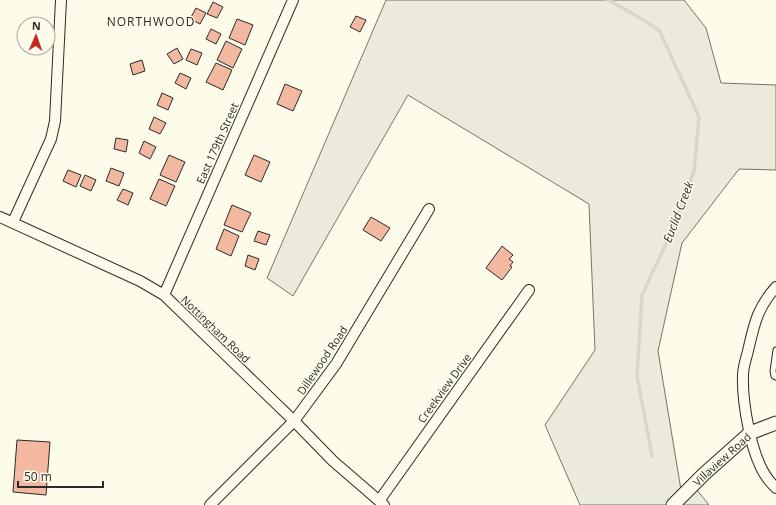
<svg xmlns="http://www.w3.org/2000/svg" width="776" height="505" viewBox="0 0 776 505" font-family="'Open Sans',sans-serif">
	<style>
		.green { fill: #ecebdb; stroke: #74746e }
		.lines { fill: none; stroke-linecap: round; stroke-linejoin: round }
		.stream { stroke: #d8d7c9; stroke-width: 3.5 }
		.building { fill: #f2b8a0; stroke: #2b2b2b }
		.service-casing { stroke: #2b2b2b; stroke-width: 7 }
		.minor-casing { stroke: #2b2b2b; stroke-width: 12 }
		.tertiary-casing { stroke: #2b2b2b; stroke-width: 15 }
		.service { stroke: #fdfbea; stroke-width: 5 }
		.minor { stroke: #fdfbea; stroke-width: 10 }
		.tertiary { stroke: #fdfbea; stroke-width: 13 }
		.labels { text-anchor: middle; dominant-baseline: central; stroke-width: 3; stroke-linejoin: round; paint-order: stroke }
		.street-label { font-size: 11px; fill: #2b2b2b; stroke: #fdfbea }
		.neighbourhood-label { font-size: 12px; letter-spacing: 1px; fill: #2b2b2b; stroke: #fdfbea }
		.water-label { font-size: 12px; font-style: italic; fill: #2b2b2b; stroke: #fdfbea }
	</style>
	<rect width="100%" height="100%" fill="#fdfbea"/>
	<path class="green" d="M386,0H684L706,28L721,83L776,85V170L739,169L682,243L658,351L682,496L693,485L709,505H580L545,425L595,350L589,204L408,95L293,296L267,278Z"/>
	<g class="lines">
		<path class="stream" d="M608,0L630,12L659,30L699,117L694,171L672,231L642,295L637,376L652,456"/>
	</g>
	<path class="building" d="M213,2L223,7L217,18L207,14Z
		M196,8L206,13L200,24L190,19Z
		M356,16L366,20L360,32L350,27Z
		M237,19L253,25L245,45L229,38Z
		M211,29L221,34L216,44L206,39Z
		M226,41L242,49L233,68L217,60Z
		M177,48L183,59L174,64L167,54Z
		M191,49L202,53L197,65L186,60Z
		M142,60L145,71L133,75L130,64Z
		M216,63L232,70L223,90L206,82Z
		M180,73L191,78L186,89L175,83Z
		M285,84L302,91L293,111L277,104Z
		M162,93L173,98L168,110L157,105Z
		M154,117L166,123L160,134L149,129Z
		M116,138L128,140L126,152L114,149Z
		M144,141L156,147L150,159L139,153Z
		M169,155L185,162L176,182L160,175Z
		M254,155L270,162L261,182L245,175Z
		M111,168L124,173L119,186L106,181Z
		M68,170L81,175L76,187L63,181Z
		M85,175L96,180L91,191L80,186Z
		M159,179L175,186L166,206L150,199Z
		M123,189L133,193L128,205L117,200Z
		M232,205L251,213L242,232L224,225Z
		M371,217L390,228L381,241L363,230Z
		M224,229L239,236L231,256L216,249Z
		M258,231L270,235L266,245L254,241Z
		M502,246L513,255L509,259L513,262L510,266L512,267L502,280L486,268Z
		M248,255L259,259L255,270L245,266Z
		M17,440L50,442L46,495L13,492Z"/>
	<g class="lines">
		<defs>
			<path id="service" d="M776,350L773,371L774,376L776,377"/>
			<path id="minor" d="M0,217L140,281L164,295L294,421L333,461L384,505
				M13,222L51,139L55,121L61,0
				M776,287C757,308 754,325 748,351C746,359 743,367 743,375C742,402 751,457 768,479C770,482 773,485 776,488
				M164,295L293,0
				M379,501L529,290
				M210,505L294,421L336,364L429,209"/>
			<g id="tertiary">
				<path id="s1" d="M673,505L704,474L750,433L776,423"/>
			</g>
		</defs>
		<use href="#service" class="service-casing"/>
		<use href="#minor" class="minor-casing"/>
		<use href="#tertiary" class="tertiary-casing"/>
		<use href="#service" class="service"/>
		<use href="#minor" class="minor"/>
		<use href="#tertiary" class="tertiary"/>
	</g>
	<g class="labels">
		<g class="street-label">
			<text transform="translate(217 143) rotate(-66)">East 179th Street</text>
			<text transform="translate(216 329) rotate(44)">Nottingham Road</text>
			<text transform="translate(322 360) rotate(-56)">Dillewood Road</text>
			<text transform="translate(444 388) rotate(-54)">Creekview Drive</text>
			<text stroke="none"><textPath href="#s1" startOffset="67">Villaview Road</textPath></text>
		</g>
		<g class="neighbourhood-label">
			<text x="151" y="21">NORTHWOOD</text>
		</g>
		<g class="water-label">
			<text transform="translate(678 212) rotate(-69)">Euclid Creek</text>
		</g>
	</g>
	<g transform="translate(36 36) rotate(2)"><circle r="19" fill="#fdfbea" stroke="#a9a89e"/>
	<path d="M0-3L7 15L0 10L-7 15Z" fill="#c62828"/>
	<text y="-6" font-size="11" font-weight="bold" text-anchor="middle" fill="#2b2b2b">N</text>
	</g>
	<path d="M18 481v6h85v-6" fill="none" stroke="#2b2b2b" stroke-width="2"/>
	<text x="24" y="481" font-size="12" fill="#2b2b2b" stroke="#fdfbea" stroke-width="3" paint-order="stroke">50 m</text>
</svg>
